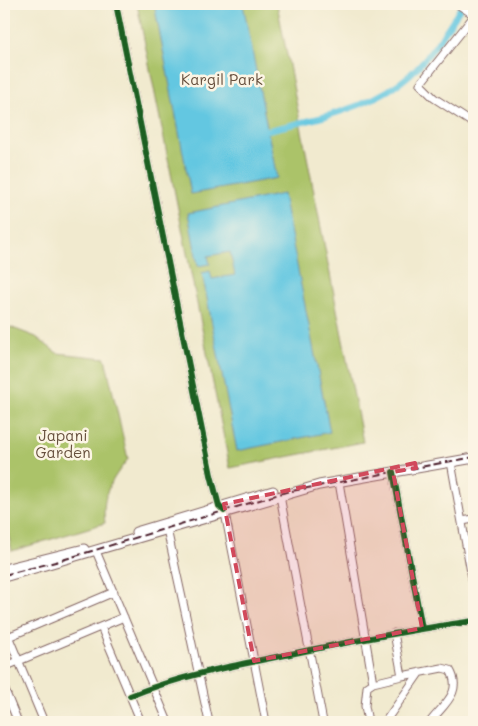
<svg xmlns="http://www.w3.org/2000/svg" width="478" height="726" viewBox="0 0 478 726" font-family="Mali,sans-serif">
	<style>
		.green { fill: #abc369; stroke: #7a714a }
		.water { fill: #64c7e1; stroke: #577386 }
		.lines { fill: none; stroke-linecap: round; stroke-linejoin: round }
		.canal { stroke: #64c7e1; stroke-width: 6 }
		.minor-casing { stroke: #846664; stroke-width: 9 }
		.major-casing { stroke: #846664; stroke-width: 11 }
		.highway-casing { stroke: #846664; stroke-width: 12 }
		.minor { stroke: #fff; stroke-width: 7 }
		.major { stroke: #fff; stroke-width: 9 }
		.highway { stroke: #fff; stroke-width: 10 }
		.rail { stroke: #4a1f2b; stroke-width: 2; stroke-dasharray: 8 4; stroke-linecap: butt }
		.cycleway-casing { stroke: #fcf5e5; stroke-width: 9 }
		.cycleway { stroke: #1b5e20; stroke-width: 6 }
		.marked { fill: #d1495b; fill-opacity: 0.2; stroke: #d1495b; stroke-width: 4; stroke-dasharray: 10 6; stroke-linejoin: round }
		.labels { text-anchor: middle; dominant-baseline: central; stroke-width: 5; stroke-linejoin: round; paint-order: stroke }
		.park-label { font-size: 15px; fill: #67503e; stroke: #fcf5e5 }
	</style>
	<rect width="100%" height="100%" fill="#fcf5e5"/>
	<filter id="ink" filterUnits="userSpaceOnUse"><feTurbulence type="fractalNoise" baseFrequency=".02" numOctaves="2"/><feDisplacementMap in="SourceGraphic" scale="10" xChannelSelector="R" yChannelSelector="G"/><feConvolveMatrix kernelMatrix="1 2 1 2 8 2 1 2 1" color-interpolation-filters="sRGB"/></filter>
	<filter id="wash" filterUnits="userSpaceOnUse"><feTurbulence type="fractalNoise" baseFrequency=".0096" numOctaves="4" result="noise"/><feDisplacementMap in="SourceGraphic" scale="20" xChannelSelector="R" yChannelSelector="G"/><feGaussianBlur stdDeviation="1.12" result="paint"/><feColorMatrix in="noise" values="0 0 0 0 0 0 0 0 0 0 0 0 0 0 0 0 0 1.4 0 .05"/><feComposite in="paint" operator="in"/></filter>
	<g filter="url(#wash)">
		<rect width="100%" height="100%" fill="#f1eacf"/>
		<path class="green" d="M137,4H277L363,442L230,468Z
			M10,327L36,337L57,353L105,358L128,459C111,481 101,494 105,523L12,551L4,515V328Z"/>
		<path class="water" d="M154,4H243L277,178L191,194Z
			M283,194L330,432L237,451L202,273L210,271L212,279L235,275L230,252L208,256L210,264L198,266L188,213Z"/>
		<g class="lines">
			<path class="canal" d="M268,130C313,120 363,110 401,82C427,63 446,30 463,4"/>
		</g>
	</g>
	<g filter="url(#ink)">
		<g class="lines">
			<defs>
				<path id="minor" d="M116,4L211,475L219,506L222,509
					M474,16L420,84L434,98L474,124
					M451,462L474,589
					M393,472L422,628
					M339,482L373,683
					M280,496L323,722
					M224,508L266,722
					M462,521L474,519
					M167,529L209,722
					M96,551L168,722
					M4,626L44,722
					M101,627L141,722
					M8,637L114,592
					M4,667L124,617
					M402,676L442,668L450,670C463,692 444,704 430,722
					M4,688L18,722
					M130,696C177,677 226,667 276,657C342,643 408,630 474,621
					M368,722L365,706L367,687L373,683L402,676L394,633
					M385,722L420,672"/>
				<path id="major" d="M136,532L273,491
					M4,569L84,549
					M4,577L319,485L474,458"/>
				<path id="highway" d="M460,4L474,13"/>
			</defs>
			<use href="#minor" class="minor-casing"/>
			<use href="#major" class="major-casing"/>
			<use href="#highway" class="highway-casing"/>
			<use href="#minor" class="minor"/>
			<use href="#major" class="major"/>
			<use href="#highway" class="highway"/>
			<path class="rail" d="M4,575L59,561L286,492L474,457"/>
			<defs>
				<path id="cycleway" d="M116,4L211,475L219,506L224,511
					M393,472L422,628
					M130,696C177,677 226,667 276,657C342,643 408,630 474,621"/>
			</defs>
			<use href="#cycleway" class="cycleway-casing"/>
			<use href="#cycleway" class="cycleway"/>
		</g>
	</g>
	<path class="marked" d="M415,463L416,468L393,472L422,628L254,661L224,504Z"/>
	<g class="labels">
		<g class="park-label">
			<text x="222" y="79">Kargil Park</text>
			<text x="63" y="435">Japani<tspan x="63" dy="17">Garden</tspan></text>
		</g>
	</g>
	<rect width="478" height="726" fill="none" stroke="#fcf5e5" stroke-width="20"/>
</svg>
